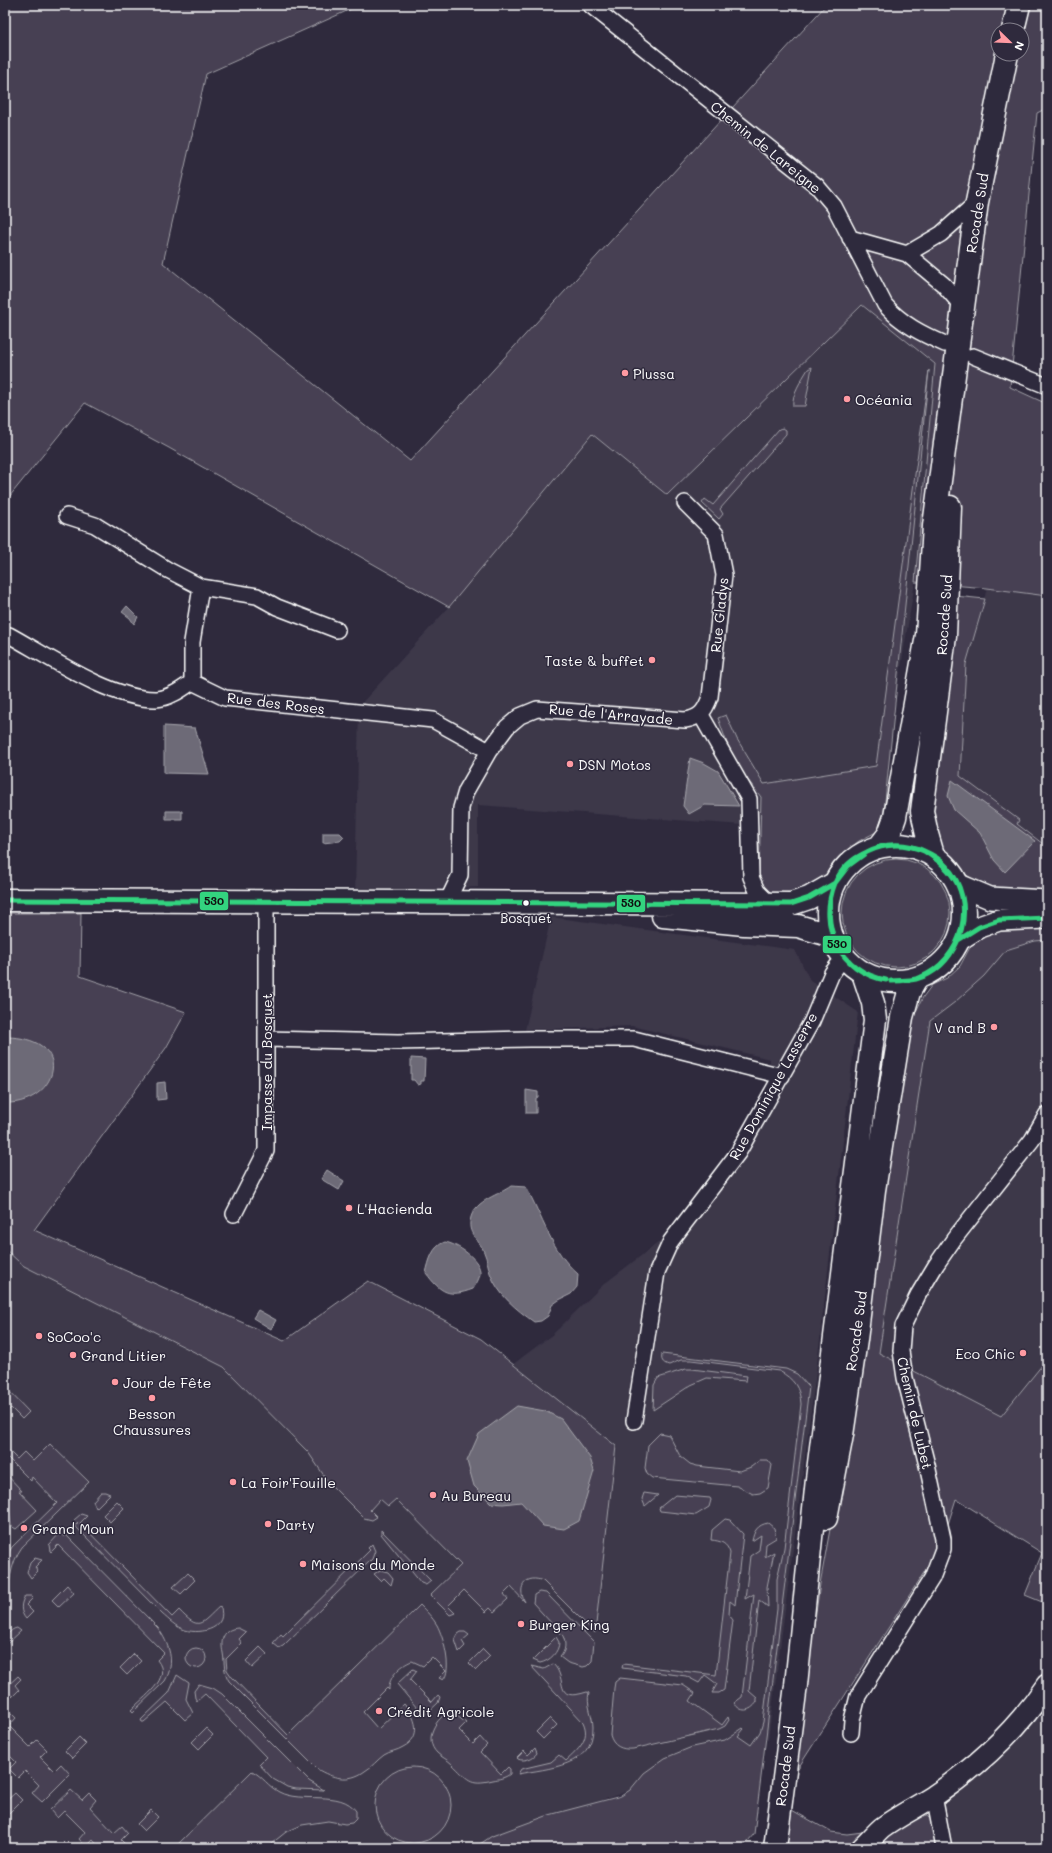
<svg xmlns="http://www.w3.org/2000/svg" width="1052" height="1853" viewBox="0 0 1052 1853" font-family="Mali,sans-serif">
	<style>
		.built { fill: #3c3749 }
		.green { fill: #464152; stroke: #a2a0a8; fill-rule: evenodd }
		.water { fill: #6d6a77; stroke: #a7a6ad }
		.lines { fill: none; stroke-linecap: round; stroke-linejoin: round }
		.street-casing { stroke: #fff; stroke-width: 18 }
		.secondary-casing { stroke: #fff; stroke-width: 24 }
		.primary-casing { stroke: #fff; stroke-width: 25 }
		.street { stroke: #2f2a3d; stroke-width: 15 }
		.secondary { stroke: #2f2a3d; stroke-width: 21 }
		.primary { stroke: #2f2a3d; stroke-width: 22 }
		.bus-1-casing { stroke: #2f2a3d; stroke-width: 8 }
		.bus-1 { stroke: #33d47f; stroke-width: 5 }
		.poi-dot { fill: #ff9aa2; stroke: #2f2a3d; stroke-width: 1.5 }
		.bus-dot { fill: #fff; stroke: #2f2a3d; stroke-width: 1.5 }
		.labels { text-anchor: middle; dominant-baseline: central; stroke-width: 3; stroke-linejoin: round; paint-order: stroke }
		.bus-label { font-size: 13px; fill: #fff; stroke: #2f2a3d }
		.street-label { font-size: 14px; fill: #fff; stroke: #2f2a3d }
		.poi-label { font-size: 14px; fill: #fff; stroke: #2f2a3d; text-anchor: start }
		.line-badge { stroke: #2f2a3d; stroke-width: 1.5 }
		.pale-badge-label { font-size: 11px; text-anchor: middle; font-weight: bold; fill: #111 }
	</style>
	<rect width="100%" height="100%" fill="#2f2a3d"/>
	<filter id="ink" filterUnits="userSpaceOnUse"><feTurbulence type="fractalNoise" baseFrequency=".025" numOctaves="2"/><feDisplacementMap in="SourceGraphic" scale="8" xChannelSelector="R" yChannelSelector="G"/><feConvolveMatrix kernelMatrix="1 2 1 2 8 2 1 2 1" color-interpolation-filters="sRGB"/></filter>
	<g filter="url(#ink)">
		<path class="built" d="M862,305L935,364L915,582L884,771L742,825L478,805V887L355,893L359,706L449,607L592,434L667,495Z
			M987,588L1047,596V847L1016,824L1019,820L960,776L966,664Z
			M551,917L795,950L810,980L858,1012L817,1365L768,1740L471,1848H5V1211L73,1274L295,1370L375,1468L553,1334L604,1284L663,1239L723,1159L769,1081L770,1059L632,1026L525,1030Z
			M1047,930V1359L1001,1416L879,1353L930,1021L1021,931Z
			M1047,1666V1848H938L930,1818L920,1813L1007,1744Z"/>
		<path class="green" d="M5,5H360L206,74L163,263L410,461L826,5H1047V108L1037,113L1010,387L1047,404V596L987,588L915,582L935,364L862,305L667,495L592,434L449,607L169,448L85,403L5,502ZM998,30H1022V54H998Z
			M812,367L805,406H793C791,395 802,379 808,369Z
			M929,370L884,811L878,831L859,841L842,854L824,877L807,893L768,895L759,879L761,797L741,771L727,743L718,718L726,715L737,739L764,784L876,766Z
			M783,428L786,430V434L720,509L723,514L719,519L702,503L705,499L713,505L779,429Z
			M955,596L985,599L966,664L960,776L1019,820L1017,824L1047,847V891L1002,889L983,885L965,874L939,847L932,812Z
			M842 913a54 54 0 1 1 108 0a54 54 0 1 1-108 0Z
			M5,913H81L80,976L186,1012L166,1048L34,1230L284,1341L368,1281L481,1339L616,1446L595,1633L543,1581C527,1574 516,1586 525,1602L511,1587L504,1594L508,1599L494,1612L490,1608L486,1612L464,1590L448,1606L455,1613L450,1615L430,1595L461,1565L396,1499L388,1506L380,1499L370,1510L377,1517L372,1520L364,1518L329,1483L308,1452L224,1367L24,1266L19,1262L5,1249Z
			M1047,928V940L1035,941L1006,950L984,976L955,1002L930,1021L879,1353L1001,1416L1047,1359V1604L1025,1595L1042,1553L956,1499L941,1546L793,1776L820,1584L856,1387L886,1168L910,1024L923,997L932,985L947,978L960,966L975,938L997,929Z
			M662,1354L786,1369L797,1374L809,1387L754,1834L742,1848H474L492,1836L549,1815L621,1796L630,1790L644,1773L665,1758L692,1747L725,1740L743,1728L744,1729L738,1736L751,1745L760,1732L763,1722L777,1609V1579L784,1548L801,1404C800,1388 794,1379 779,1371L691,1360H681L669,1365C662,1363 661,1360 662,1354Z
			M686,1369H692L747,1376L746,1381L707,1378L691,1385L653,1410L654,1385L658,1378Z
			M5,1387L29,1412L22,1419L11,1408L5,1414Z
			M660,1433L669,1435L680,1456L690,1464L697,1466L740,1471L751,1467L760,1460H768L772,1465L768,1488L760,1493L753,1494L737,1486L652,1478L647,1474L645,1468L648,1445Z
			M50,1444L89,1482L22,1547C9,1565 10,1585 5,1606C5,1587 1,1564 12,1547L57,1503L32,1477L31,1481L5,1455V1447L17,1459L24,1452L33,1461Z
			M5,1473L22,1491H19L37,1510L16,1529L11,1526L8,1499L5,1495Z
			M101,1492H105L110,1494L96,1508L93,1501Z
			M644,1493L658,1495L645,1506L642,1499Z
			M675,1495L710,1498L711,1500L709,1507L696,1515L660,1511L659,1508Z
			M117,1501L124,1508L110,1522L103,1515Z
			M81,1514L87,1516L80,1523L172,1617L179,1610C200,1632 200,1624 220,1606C229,1628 202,1635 185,1630C176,1627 169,1620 162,1614L74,1525L78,1524L74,1520Z
			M725,1519L730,1520L743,1534L735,1605L730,1601L729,1615L733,1620L724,1690L719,1693H712L717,1684L705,1675L699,1683L686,1676L622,1668L623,1664L716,1675L730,1553C727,1543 721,1541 711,1540L712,1530Z
			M768,1523L774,1528L776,1538L766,1544L765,1557L774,1552L767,1587L768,1607L759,1600L749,1691L757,1698V1702C750,1712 741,1713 734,1703L742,1697L754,1594L745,1599L750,1556L759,1550L761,1535L752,1541C754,1531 757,1525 768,1523Z
			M381,1530L431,1581L426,1585L421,1583L381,1534Z
			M60,1533L64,1537L65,1534L158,1628C169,1644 176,1662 165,1681L133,1712L131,1710C143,1697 173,1679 157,1660L164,1653L58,1545L51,1552L50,1551L49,1545Z
			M372,1544L375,1551L372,1559L283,1646L279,1648L273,1643L281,1634L283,1636L370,1550L368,1548Z
			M35,1558L42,1560L35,1567L38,1571L31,1578L27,1572L30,1563Z
			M380,1570L388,1572L393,1578L391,1585L384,1578L381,1581L374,1574Z
			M188,1573L195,1580L181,1594L173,1587Z
			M67,1585L74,1593L59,1607L52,1600Z
			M539,1592L546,1593L594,1642L592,1661L587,1666L583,1667L568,1663L560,1657C566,1651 566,1643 563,1636L533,1603L534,1595Z
			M25,1596H31L33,1598L26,1605L33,1612L26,1619C20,1612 20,1604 25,1596Z
			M420,1605C426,1611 433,1618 437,1625C443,1636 453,1670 443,1680L439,1678L446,1671L432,1657L423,1666L412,1661C401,1665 388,1677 389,1690L387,1688L363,1712L378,1729L404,1704C416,1717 423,1737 403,1747C397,1751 390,1751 384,1755C377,1760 372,1767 365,1771C349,1783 332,1778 317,1769L229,1681C223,1671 225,1664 223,1653C220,1640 223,1629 238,1628L246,1632L239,1639L242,1643L226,1659L227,1670L232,1677L288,1735Z
			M17,1628L21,1631L6,1645L5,1639C8,1634 11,1629 17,1628Z
			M461,1632H465L469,1635L462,1641L465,1646L459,1652L455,1640L458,1634Z
			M556,1637L559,1642C559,1652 550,1661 540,1663L533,1660Z
			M260,1647L267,1654L252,1668L246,1661Z
			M186 1658a10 10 0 1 1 20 0a10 10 0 1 1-20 0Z
			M483,1649L490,1656L476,1670L469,1663Z
			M134,1654L141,1661L127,1675L120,1668Z
			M553,1664C569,1679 552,1703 587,1692L589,1693C586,1705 593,1715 593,1727C594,1767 548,1768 518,1774L521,1769L551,1762L559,1755L566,1761C578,1750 591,1739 583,1722L531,1666L544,1669Z
			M413,1669L417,1671L410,1680L432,1702L438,1695L440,1697L438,1703L425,1715L422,1714L397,1684Z
			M177,1675L189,1683L186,1699L193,1713L185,1720L167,1702L144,1722H142L141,1720L169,1693Z
			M18,1676L21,1679L15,1685L19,1690L12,1697L5,1688Z
			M620,1678L683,1685L695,1693L690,1701L722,1725L728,1717L729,1720L725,1726L719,1729L633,1749C621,1750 613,1746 610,1735L614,1688L615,1682Z
			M199,1684L213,1688L222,1694L309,1781L324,1790L296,1789L287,1787L273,1779L259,1764L266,1757L205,1694L197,1701L195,1698L194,1691Z
			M5,1705L6,1708L16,1718L9,1726L30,1747L37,1740L47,1750L40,1757L54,1771L61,1764L70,1774L42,1802L32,1793L39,1785L25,1771L18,1778L9,1769L16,1762L5,1751Z
			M451,1711L466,1723L459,1730L473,1744L480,1737L487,1745L480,1752L501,1774L508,1767L510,1769V1774C505,1778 499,1779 493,1780C469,1786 468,1779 452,1764C447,1759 441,1757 437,1753C423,1739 436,1717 451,1711Z
			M550,1718L557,1725L543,1739L536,1732Z
			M206,1728L213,1735L199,1749L192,1742Z
			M79,1737L86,1744L72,1758L65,1751Z
			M535,1748L537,1753C534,1758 524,1762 518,1759L517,1758L524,1751L528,1755Z
			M375 1805a38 38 0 1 1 76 0a38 38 0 1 1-76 0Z
			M252,1771C262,1776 269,1787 279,1792C301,1804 341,1789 356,1811V1819L352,1823L345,1824L328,1821L302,1825L286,1832L266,1848H174Z
			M71,1790L82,1800L89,1793L96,1800L90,1807L114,1833L122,1826L128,1833L121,1840L129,1848H98L99,1847L93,1840L86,1847L79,1839L85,1832L64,1811L57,1818L50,1810Z
			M15,1793L22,1800L8,1814L5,1811V1802Z
			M790,1809L831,1832L847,1834L870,1831L856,1848H785Z
			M151,1810L158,1817L144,1831L137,1824Z
			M920,1813C937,1818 936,1833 938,1848H872Z"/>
		<path class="water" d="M127,606L138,617L134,624L130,618L122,612Z
			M164,726L195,728L209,774L164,773Z
			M690,758L704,763L718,771L739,806L705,805L689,814L683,806Z
			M952,780L1035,841L1005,872L994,860L980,833L954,810L948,796Z
			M166,811H182V819H166Z
			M323,833H340L344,837L340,841L323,843Z
			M7,1037C78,1038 57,1105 5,1103V1038Z
			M411,1058L425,1059L424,1081H421V1084L418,1085L414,1080H411Z
			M165,1082L166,1099L157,1100V1083Z
			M526,1090L538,1092V1097L536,1098V1113H526Z
			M327,1170L344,1181L339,1190L321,1179Z
			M511,1186L526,1187C542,1216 552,1252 578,1274L577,1287L571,1294L559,1300L552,1305L548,1316L541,1321L534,1322C516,1309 498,1295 490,1273C488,1266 487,1259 484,1252C479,1238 466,1235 471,1217C476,1200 499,1195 511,1186Z
			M445,1242C457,1244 482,1260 480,1274C479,1280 476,1284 473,1289C449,1298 441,1293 426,1273C429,1261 432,1246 445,1242Z
			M258,1310L276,1320L271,1329L253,1318Z
			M517,1406L545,1411L561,1419L590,1458L594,1471L579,1521L564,1529L543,1526L521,1502L503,1504L491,1503L474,1486L467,1461L479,1434Z"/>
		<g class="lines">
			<defs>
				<path id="street" d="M590,5L817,186L834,206L885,305C902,324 922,334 945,344
					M850,238L907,254L944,285L963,307
					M907,254L941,234L977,202
					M973,356L1047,386
					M67,516L95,525L168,570L201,587L257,596L277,607L337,630
					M5,635H9C49,657 112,700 156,699C170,698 182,689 192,682
					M192,682L225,698L433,720L489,751
					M192,682V642L201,587
					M701,715L749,799L751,877L757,891L770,904
					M447,902L460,875L461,808L466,791L489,751L507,727L520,716L537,709L685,720C700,718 705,711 710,697L724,575L716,534L685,503
					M266,1039L398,1042L529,1039H634L782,1076
					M234,1214L266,1151V902
					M634,1421L657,1272L671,1241L738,1153L812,1021L832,973L844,957
					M851,1733L852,1720L858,1696L932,1578L943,1549V1539L927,1465L905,1378L901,1351L903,1326L918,1295L936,1265L954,1239L1032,1140L1047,1114
					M934,1796L944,1848"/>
				<path id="secondary" d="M959,885L990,898L1047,901
					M960,939L979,927L999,920L1047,918
					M862,1848C869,1842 875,1834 882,1828C898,1816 917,1807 934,1796C978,1766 1018,1729 1047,1685"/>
				<path id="primary" d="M1013,30L1019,5
					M828 913a68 68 0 1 1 136 0a68 68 0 1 1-136 0Z
					M879,847L889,834L895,817L927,635L934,526L977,202L1007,54
					M933,855L927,834L922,811L945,636L950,507
					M5,900L791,904L809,898L835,883
					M663,916L744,924L798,926L832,936
					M826,1518L842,1435L856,1340L874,1190L902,1017L909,992L917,978
					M775,1848L796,1685L817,1479L875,1020L873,1003L863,973"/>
			</defs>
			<use href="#street" class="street-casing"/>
			<use href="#secondary" class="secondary-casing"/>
			<use href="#primary" class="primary-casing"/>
			<use href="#street" class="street"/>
			<use href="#secondary" class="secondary"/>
			<use href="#primary" class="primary"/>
			<defs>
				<path id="bus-1" d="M867,852C884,843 906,842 924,851
					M867,852C885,843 905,843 924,851
					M835,883C818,925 840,972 886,980
					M835,883C817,925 840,972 886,980
					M835,883C841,869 853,858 867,852
					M835,883L848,866L867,852
					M5,900L791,904L809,898L835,883
					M960,939L979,927L999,920L1047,918
					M891,981C899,981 911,981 919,978C963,961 979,902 946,866C941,860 931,854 924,851
					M891,981C899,980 908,981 916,979C954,970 974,919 958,885C950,869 938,860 924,851"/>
			</defs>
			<use href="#bus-1" class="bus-1-casing"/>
			<use href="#bus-1" class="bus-1"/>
		</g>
	</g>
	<g class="poi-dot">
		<circle cx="625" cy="373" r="4"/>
		<circle cx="847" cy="399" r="4"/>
		<circle cx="652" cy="660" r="4"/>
		<circle cx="570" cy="764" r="4"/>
		<circle cx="994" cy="1027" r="4"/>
		<circle cx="349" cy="1208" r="4"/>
		<circle cx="39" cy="1336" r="4"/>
		<circle cx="1023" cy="1353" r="4"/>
		<circle cx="73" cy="1355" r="4"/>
		<circle cx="115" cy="1382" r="4"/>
		<circle cx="152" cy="1398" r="4"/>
		<circle cx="233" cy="1482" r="4"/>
		<circle cx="433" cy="1495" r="4"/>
		<circle cx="268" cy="1524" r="4"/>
		<circle cx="24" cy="1528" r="4"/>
		<circle cx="303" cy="1564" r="4"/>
		<circle cx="521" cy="1624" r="4"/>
		<circle cx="379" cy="1711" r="4"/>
	</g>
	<circle class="bus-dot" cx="526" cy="903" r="3.5"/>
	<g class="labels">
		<g class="bus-label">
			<text x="526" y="917">Bosquet</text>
		</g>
		<g class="street-label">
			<text transform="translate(766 147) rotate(39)">Chemin de Lareigne</text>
			<text transform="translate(977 213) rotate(-81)">Rocade Sud</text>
			<text transform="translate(719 615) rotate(-84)">Rue Gladys</text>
			<text transform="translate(944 615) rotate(-86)">Rocade Sud</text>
			<text transform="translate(276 703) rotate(7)">Rue des Roses</text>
			<text transform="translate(611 714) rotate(5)">Rue de l'Arrayade</text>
			<text transform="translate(266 1062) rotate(-90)">Impasse du Bosquet</text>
			<text transform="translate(773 1086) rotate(-61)">Rue Dominique Lasserre</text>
			<text transform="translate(856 1331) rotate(-82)">Rocade Sud</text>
			<text transform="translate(915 1413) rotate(77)">Chemin de Lubet</text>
			<text transform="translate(785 1766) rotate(-83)">Rocade Sud</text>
		</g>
		<g class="poi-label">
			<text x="633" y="373">Plussa</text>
			<text x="855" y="399">Océania</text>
			<text x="644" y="660" text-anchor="end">Taste &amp; buffet</text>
			<text x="578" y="764">DSN Motos</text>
			<text x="986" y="1027" text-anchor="end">V and B</text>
			<text x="357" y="1208">L'Hacienda</text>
			<text x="47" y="1336">SoCoo'c</text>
			<text x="1015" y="1353" text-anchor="end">Eco Chic</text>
			<text x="81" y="1355">Grand Litier</text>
			<text x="123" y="1382">Jour de Fête</text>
			<text x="152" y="1413" text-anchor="middle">Besson<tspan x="152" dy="16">Chaussures</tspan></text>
			<text x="241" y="1482">La Foir'Fouille</text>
			<text x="441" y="1495">Au Bureau</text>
			<text x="276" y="1524">Darty</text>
			<text x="32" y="1528">Grand Moun</text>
			<text x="311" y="1564">Maisons du Monde</text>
			<text x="529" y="1624">Burger King</text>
			<text x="387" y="1711">Crédit Agricole</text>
		</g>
	</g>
	<g class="line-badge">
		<rect x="199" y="891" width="30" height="20" rx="4" fill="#33d47f"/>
		<rect x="616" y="894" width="30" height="19" rx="4" fill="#33d47f"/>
		<rect x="822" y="935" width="30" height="19" rx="4" fill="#33d47f"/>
	</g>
	<g class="pale-badge-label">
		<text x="214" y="905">530</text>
		<text x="631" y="907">530</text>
		<text x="837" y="948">530</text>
	</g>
	<rect width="1052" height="1853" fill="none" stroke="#2f2a3d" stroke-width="20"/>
	<rect x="10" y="10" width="1032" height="1833" fill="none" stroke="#fff" stroke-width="1.5" filter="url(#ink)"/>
	<g transform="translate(1010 42) rotate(113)"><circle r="19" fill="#2f2a3d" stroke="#827f8b"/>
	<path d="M0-3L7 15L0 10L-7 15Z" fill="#ff9aa2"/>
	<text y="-6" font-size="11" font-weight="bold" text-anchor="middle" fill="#ffffff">N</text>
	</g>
</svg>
